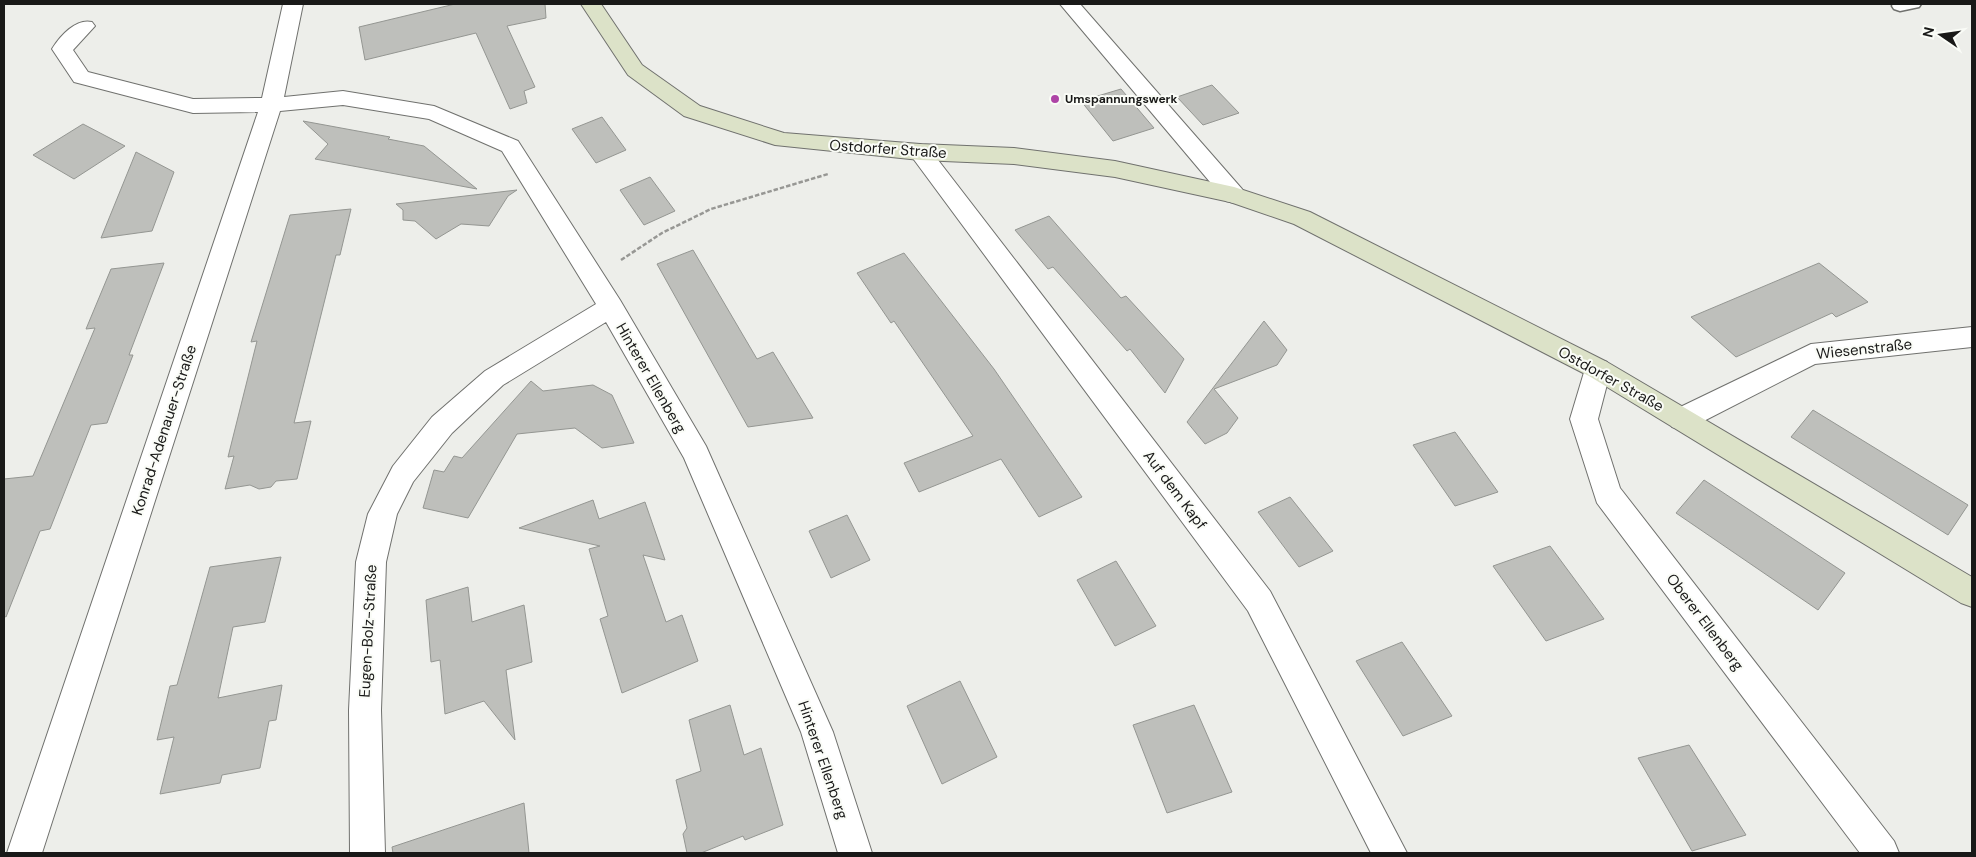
<svg xmlns="http://www.w3.org/2000/svg" width="1976" height="857" viewBox="0 0 1976 857" font-family="'DM Sans',sans-serif">
	<style>
		.building { fill: #bebfbb; stroke: #949692 }
		.lines { fill: none; stroke-linecap: round; stroke-linejoin: round }
		.lane-casing { stroke: #70716e; stroke-width: 3 }
		.street-casing { stroke: #70716e; stroke-width: 2 }
		.secondary-casing { stroke: #70716e; stroke-width: 2 }
		.path { stroke: #979794; stroke-width: 2.5; stroke-dasharray: 4.5 2; stroke-linecap: butt }
		.lane { fill: #fff; fill-rule: evenodd }
		.street { fill: #fff; fill-rule: evenodd }
		.secondary { fill: #dce2c8; fill-rule: evenodd }
		.poi-dot { fill: #ae44a6; stroke: #fafcf7; stroke-width: 2 }
		.labels { text-anchor: middle; dominant-baseline: central; stroke-width: 4; stroke-linejoin: round; paint-order: stroke }
		.far-poi-label { font-size: 12px; font-weight: bold; fill: #191918; stroke: #fafcf7; text-anchor: start }
		.street-label { font-size: 15px; fill: #191918; stroke: #fafcf7 }
	</style>
	<rect width="100%" height="100%" fill="#edeeea"/>
	<path class="building" d="M455,4H545L546,18L507,26L535,87L524,91L527,103L510,109L476,33L365,60L359,27Z
		M1212,85L1239,113L1203,125L1177,97Z
		M1121,89L1154,128L1113,141L1081,101Z
		M602,117L626,150L596,163L572,129Z
		M303,121L390,137L388,139L424,146L477,189L315,159L328,144Z
		M83,124L125,146L74,179L33,155Z
		M136,152L174,172L152,231L101,238Z
		M650,177L675,211L644,225L620,190Z
		M517,190L508,196L489,226L461,224L436,239L415,221L403,220V210L396,204Z
		M351,209L340,255H336L294,423L311,421L297,479L276,481L271,487L259,489L250,485L225,489L234,456L228,457L257,341L251,342L290,215Z
		M1049,216L1121,298L1126,296L1184,359L1165,393L1130,349L1127,351L1053,267L1048,269L1015,230Z
		M693,250L757,359L773,352L813,418L748,427L657,264Z
		M904,253L994,369L1082,497L1039,517L1001,459L919,492L904,463L973,436L894,321L891,323L857,273Z
		M164,263L129,355H133L107,423L91,425L50,529L40,531L6,617L4,616V479L33,476L95,328L86,329L111,269Z
		M1819,263L1868,302L1836,317L1832,313L1736,357L1691,317Z
		M1264,321L1287,350L1277,365L1214,389L1238,418L1227,433L1205,444L1187,422Z
		M531,381L543,391L593,385L612,395L634,443L602,448L575,428L517,434L468,518L423,508L434,470L444,472L454,456L462,458Z
		M1813,410L1968,505L1948,535L1791,437Z
		M1455,432L1498,492L1455,506L1413,445Z
		M1704,480L1845,573L1818,610L1676,513Z
		M1290,497L1333,551L1299,567L1258,512Z
		M593,500L599,519L645,502L665,560L643,555L666,622L682,615L698,661L622,693L600,619L608,616L589,549L600,546L519,528Z
		M847,515L870,560L831,578L809,531Z
		M1550,546L1604,619L1546,641L1493,566Z
		M281,557L265,622L233,627L218,698L282,685L276,720L269,721L260,768L222,775L220,783L160,794L174,737L157,740L170,686L177,685L210,567Z
		M1116,561L1156,626L1115,646L1077,580Z
		M468,587L472,622L524,605L532,662L506,670L515,740L484,701L445,714L440,660L431,662L426,600Z
		M1402,642L1452,716L1403,736L1356,661Z
		M960,681L997,757L942,784L907,706Z
		M730,705L744,755L761,748L783,825L745,840L743,836L701,853H687L683,834L687,828L676,780L701,771L689,720Z
		M1194,705L1232,792L1167,813L1133,725Z
		M1689,745L1746,835L1692,851L1638,758Z
		M524,803L529,853H393L392,847Z"/>
	<g class="lines">
		<defs>
			<path id="lane" d="M1893,4H1921L1919,7L1900,11L1894,9L1892,6Z"/>
			<path id="street" d="M283,4H303L284,97L343,91L434,106L518,141L620,300L706,446L833,732L872,853H838L801,732L684,458L606,322L503,385L452,433L413,482L397,514L386,562L381,710L385,853H350L349,710L356,562L368,514L393,466L432,417L485,371L596,304L502,151L429,119L343,105L280,111L42,853H7L258,112L193,113L74,82L52,49C60,36 76,18 92,22L95,26L73,50L88,72L193,99L262,98Z
				M1060,4H1080L1242,189L1246,195L1242,201L1234,203L1226,201Z
				M920,144L928,147L1270,591L1407,853H1371L1248,611L912,157L909,152L912,147Z
				M1972,327V347L1815,364L1692,427L1682,430L1672,427L1668,419L1672,411L1811,344Z
				M1598,359L1607,362L1611,369L1598,419L1620,488L1894,841L1899,853H1860L1597,503L1570,419L1585,369L1589,362Z"/>
			<path id="secondary" d="M581,4H601L642,65L700,106L784,133L920,144L1014,148L1115,161L1234,187L1310,212L1607,362L1972,577V607L1961,603L1589,376L1294,224L1230,202L1115,177L1014,164L920,160L775,145L684,116L628,75Z"/>
		</defs>
		<use href="#lane" class="lane-casing"/>
		<use href="#street" class="street-casing"/>
		<use href="#secondary" class="secondary-casing"/>
		<path class="path" d="M621,260L662,233L711,209L828,174"/>
		<use href="#lane" class="lane"/>
		<use href="#street" class="street"/>
		<use href="#secondary" class="secondary"/>
	</g>
	<circle class="poi-dot" cx="1055" cy="99" r="5"/>
	<g class="labels">
		<g class="far-poi-label">
			<text x="1065" y="99">Umspannungswerk</text>
		</g>
		<g class="street-label">
			<text transform="translate(888 149) rotate(4)">Ostdorfer Straße</text>
			<text transform="translate(1864 349) rotate(-6)">Wiesenstraße</text>
			<text transform="translate(651 378) rotate(60)">Hinterer Ellenberg</text>
			<text transform="translate(1611 379) rotate(29)">Ostdorfer Straße</text>
			<text transform="translate(164 430) rotate(-72)">Konrad-Adenauer-Straße</text>
			<text transform="translate(1175 490) rotate(53)">Auf dem Kapf</text>
			<text transform="translate(1705 622) rotate(53)">Oberer Ellenberg</text>
			<text transform="translate(368 631) rotate(-87)">Eugen-Bolz-Straße</text>
			<text transform="translate(823 760) rotate(71)">Hinterer Ellenberg</text>
		</g>
	</g>
	<rect width="1976" height="857" fill="none" stroke="#191918" stroke-width="10"/>
	<g transform="translate(1941 35) rotate(283)" stroke="#fafcf7" stroke-width="4" paint-order="stroke">
	<path d="M0-4L9 19L0 12L-9 19Z" fill="#191918"/>
	<text y="-8" font-size="14" font-weight="bold" text-anchor="middle" fill="#191918">N</text>
	</g>
</svg>
